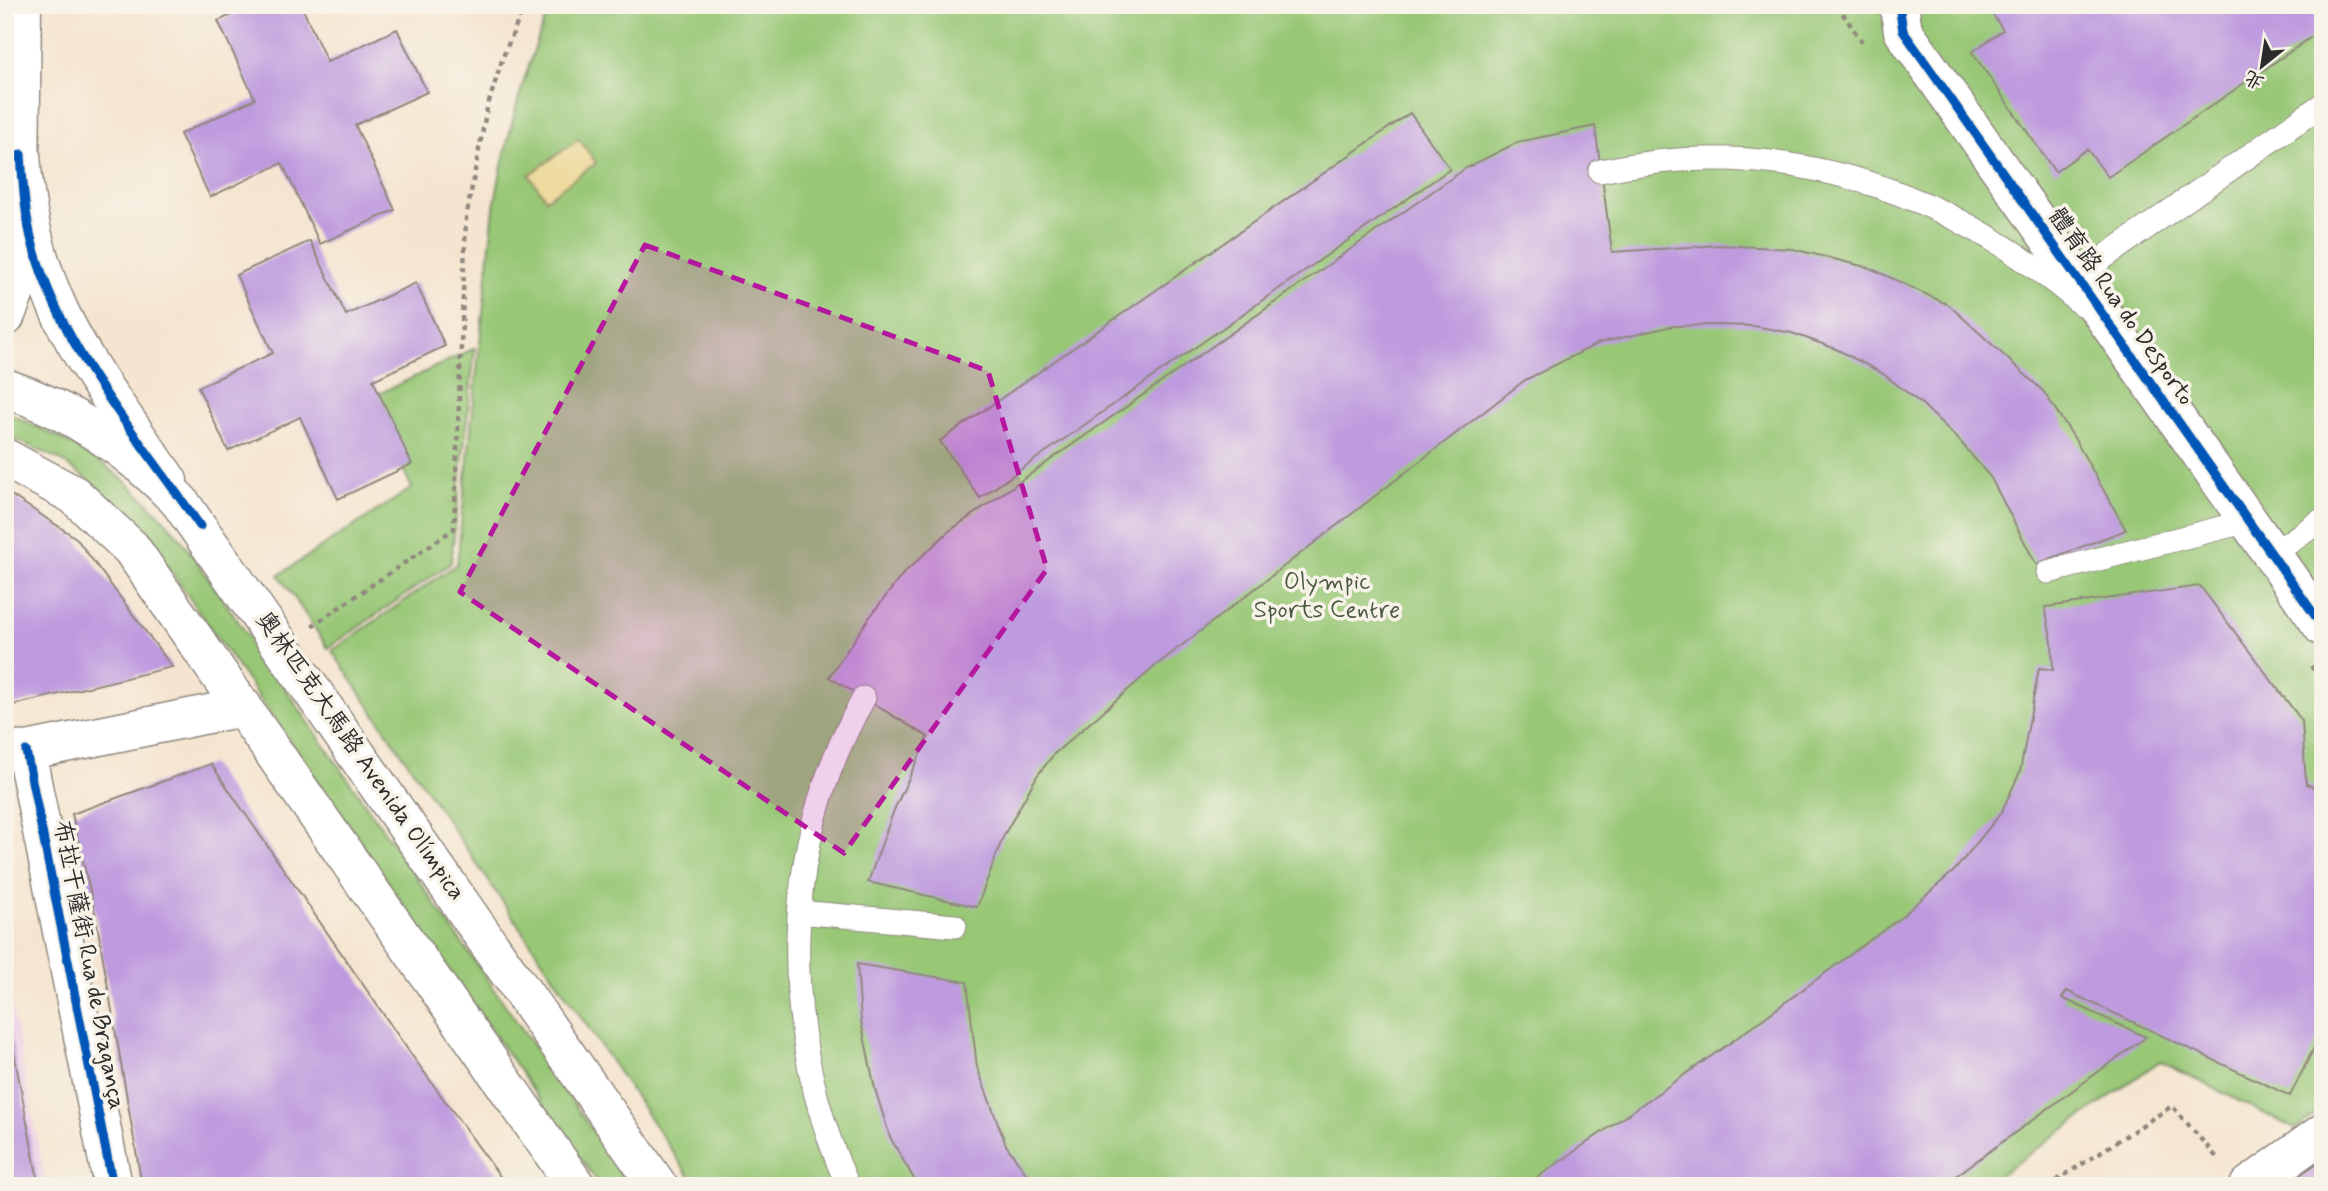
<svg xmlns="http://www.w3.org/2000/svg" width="2328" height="1191" viewBox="0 0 2328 1191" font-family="Mynerve,'LXGW WenKai TC',sans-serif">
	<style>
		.built { fill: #eed0e7 }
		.green { fill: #98c776; stroke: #627950; stroke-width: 2 }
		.sand { fill: #eeda9e; stroke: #8c8264; stroke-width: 2 }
		.building { fill: #be9ade }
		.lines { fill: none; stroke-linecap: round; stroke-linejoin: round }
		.lane-casing { stroke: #90887e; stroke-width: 25 }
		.street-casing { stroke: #90887e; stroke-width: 41 }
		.secondary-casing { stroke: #90887e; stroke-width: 41 }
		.primary-casing { stroke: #90887e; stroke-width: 41 }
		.path { stroke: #90887e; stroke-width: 4.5; stroke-dasharray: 5 5; stroke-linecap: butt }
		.lane { stroke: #fff; stroke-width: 23 }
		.street { stroke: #fff; stroke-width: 38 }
		.secondary { stroke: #fff; stroke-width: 38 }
		.primary { stroke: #fff; stroke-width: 38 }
		.cycleway-casing { stroke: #f7f3e8; stroke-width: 13 }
		.cycleway { stroke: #0057b8; stroke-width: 9 }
		.marked { fill: #b5179e; fill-opacity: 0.2; stroke: #b5179e; stroke-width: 5; stroke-dasharray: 14 9; stroke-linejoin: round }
		.labels { text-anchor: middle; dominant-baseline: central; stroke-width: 7; stroke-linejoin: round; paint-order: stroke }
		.street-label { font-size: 24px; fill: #2b2b2b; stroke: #f7f3e8 }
		.park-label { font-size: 24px; fill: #4c5a42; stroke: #f7f3e8 }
	</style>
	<rect width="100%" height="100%" fill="#f7f3e8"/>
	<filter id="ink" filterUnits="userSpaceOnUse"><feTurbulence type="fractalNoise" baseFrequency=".0143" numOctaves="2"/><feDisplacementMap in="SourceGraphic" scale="14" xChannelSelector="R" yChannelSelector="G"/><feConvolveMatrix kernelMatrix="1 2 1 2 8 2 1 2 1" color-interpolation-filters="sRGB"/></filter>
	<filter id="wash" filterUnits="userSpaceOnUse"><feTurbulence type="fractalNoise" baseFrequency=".00686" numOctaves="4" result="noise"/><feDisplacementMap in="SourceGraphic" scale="28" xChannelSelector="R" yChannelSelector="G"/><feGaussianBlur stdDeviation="1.57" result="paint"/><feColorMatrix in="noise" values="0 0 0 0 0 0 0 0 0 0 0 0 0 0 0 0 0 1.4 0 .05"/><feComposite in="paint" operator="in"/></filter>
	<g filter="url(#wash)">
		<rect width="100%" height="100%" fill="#f5e5d0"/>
		<path class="built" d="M5,969L46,1186H5Z"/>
		<path class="green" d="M551,5H2323V1109L2295,1129L2160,1061L1984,1186H696L332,651L457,564L494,207C506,138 524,71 551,5Z
			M475,348L451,563L328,648L279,575L412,488L370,398Z
			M5,412C86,448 123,470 181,539L631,1186H600L161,557L128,516L94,484L59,459L5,435Z"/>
		<path class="sand" d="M579,139L596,163L546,199L529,175Z"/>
		<g id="blocks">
			<path class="building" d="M253,5H301L327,62L397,29L427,92L355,125L395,210L320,244L282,163L210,197L180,134L255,99L218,21Z
				M1986,5H2323V29L2108,177L2087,149L2055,172L1972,52L2003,30Z
				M1410,113L1450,169L980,498L940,441Z
				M1595,126L1612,252L1720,245L1793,249L1870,268L1949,305L2043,391L2073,436L2126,530L2036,564L1991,478L1958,439L1923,405L1882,373L1836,349L1792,333L1754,326L1715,325L1673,326L1599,343L1525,380L1159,663L1054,754L1037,776L1003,837L977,907L868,882L894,810L928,737L829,677L869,618L903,574L948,532L1466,168L1518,142Z
				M310,241L346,315L416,283L445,346L373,380L412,464L338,499L300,417L228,451L198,387L273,353L236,275Z
				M5,491L76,538L172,667L5,707Z
				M2200,586L2302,721L2306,784L2323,791V1030L2290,1096L2067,991L2062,998L2146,1037L1942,1186H1525L1730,1043L1900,918L1955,870L2001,813L2020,772L2039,668L2053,670L2052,642L2045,607Z
				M211,764L408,1050L507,1186H142L95,912L72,814Z
				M857,964L967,982L977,1067L1006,1145L1035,1186H918L890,1137L875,1089L861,1021Z
				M5,1015H7L39,1186H5Z
				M2323,1159V1186H2284Z"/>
		</g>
	</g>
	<g filter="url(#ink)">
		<use href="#blocks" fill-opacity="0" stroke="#90887e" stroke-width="2"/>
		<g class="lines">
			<defs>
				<path id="lane" d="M1600,171C1778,133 1945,187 2081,304
					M2076,277L2323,104
					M2271,555L2323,519
					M2048,572L2248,521
					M799,912L955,926
					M848,1186C779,1031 778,848 864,698"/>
				<path id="street" d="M21,154C30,300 89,366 168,481
					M5,317L14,295L19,264L22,5
					M5,750L26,751L243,707
					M26,751L113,1186"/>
				<path id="secondary" d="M1899,5L1903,31L2323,627"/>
				<path id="primary" d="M5,388C74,411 130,449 180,502L658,1186
					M5,458L74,495L131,548L576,1186
					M2249,1186L2323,1133"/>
			</defs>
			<use href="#lane" class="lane-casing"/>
			<use href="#street" class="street-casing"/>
			<use href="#secondary" class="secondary-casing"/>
			<use href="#primary" class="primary-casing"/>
			<path class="path" d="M1837,5L1862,42
				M312,626L454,529L466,218L487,108L504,54L525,5
				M2311,666L2323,682
				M2175,1181L2179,1186
				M2048,1186L2172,1106L2219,1160"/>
			<use href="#lane" class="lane"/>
			<use href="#street" class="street"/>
			<use href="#secondary" class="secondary"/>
			<use href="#primary" class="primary"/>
			<defs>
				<path id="cycleway" d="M1899,5L1903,31L2323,627
					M21,154C23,186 25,218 34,249C63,351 140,440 200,526
					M26,751L113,1186"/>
			</defs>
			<use href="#cycleway" class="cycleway-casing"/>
			<use href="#cycleway" class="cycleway"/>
		</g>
	</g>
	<path class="marked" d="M645,245L988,371L1047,569L844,853L460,592Z"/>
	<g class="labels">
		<g class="street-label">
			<text transform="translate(2121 307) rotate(55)">體育路 Rua do Desporto</text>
			<text transform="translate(360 756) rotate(55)">奧林匹克大馬路 Avenida Olímpica</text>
			<text transform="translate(89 965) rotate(79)">布拉干薩街 Rua de Bragança</text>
		</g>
		<g class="park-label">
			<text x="1327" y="582">Olympic<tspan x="1327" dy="28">Sports Centre</tspan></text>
		</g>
	</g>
	<rect width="2328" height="1191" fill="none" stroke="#f7f3e8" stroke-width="28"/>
	<g transform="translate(2262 66) rotate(210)" stroke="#f7f3e8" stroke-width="5" paint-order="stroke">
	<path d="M0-5L12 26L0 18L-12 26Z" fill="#2b2b2b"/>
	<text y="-10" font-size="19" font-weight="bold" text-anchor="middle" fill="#2b2b2b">北</text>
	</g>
</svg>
